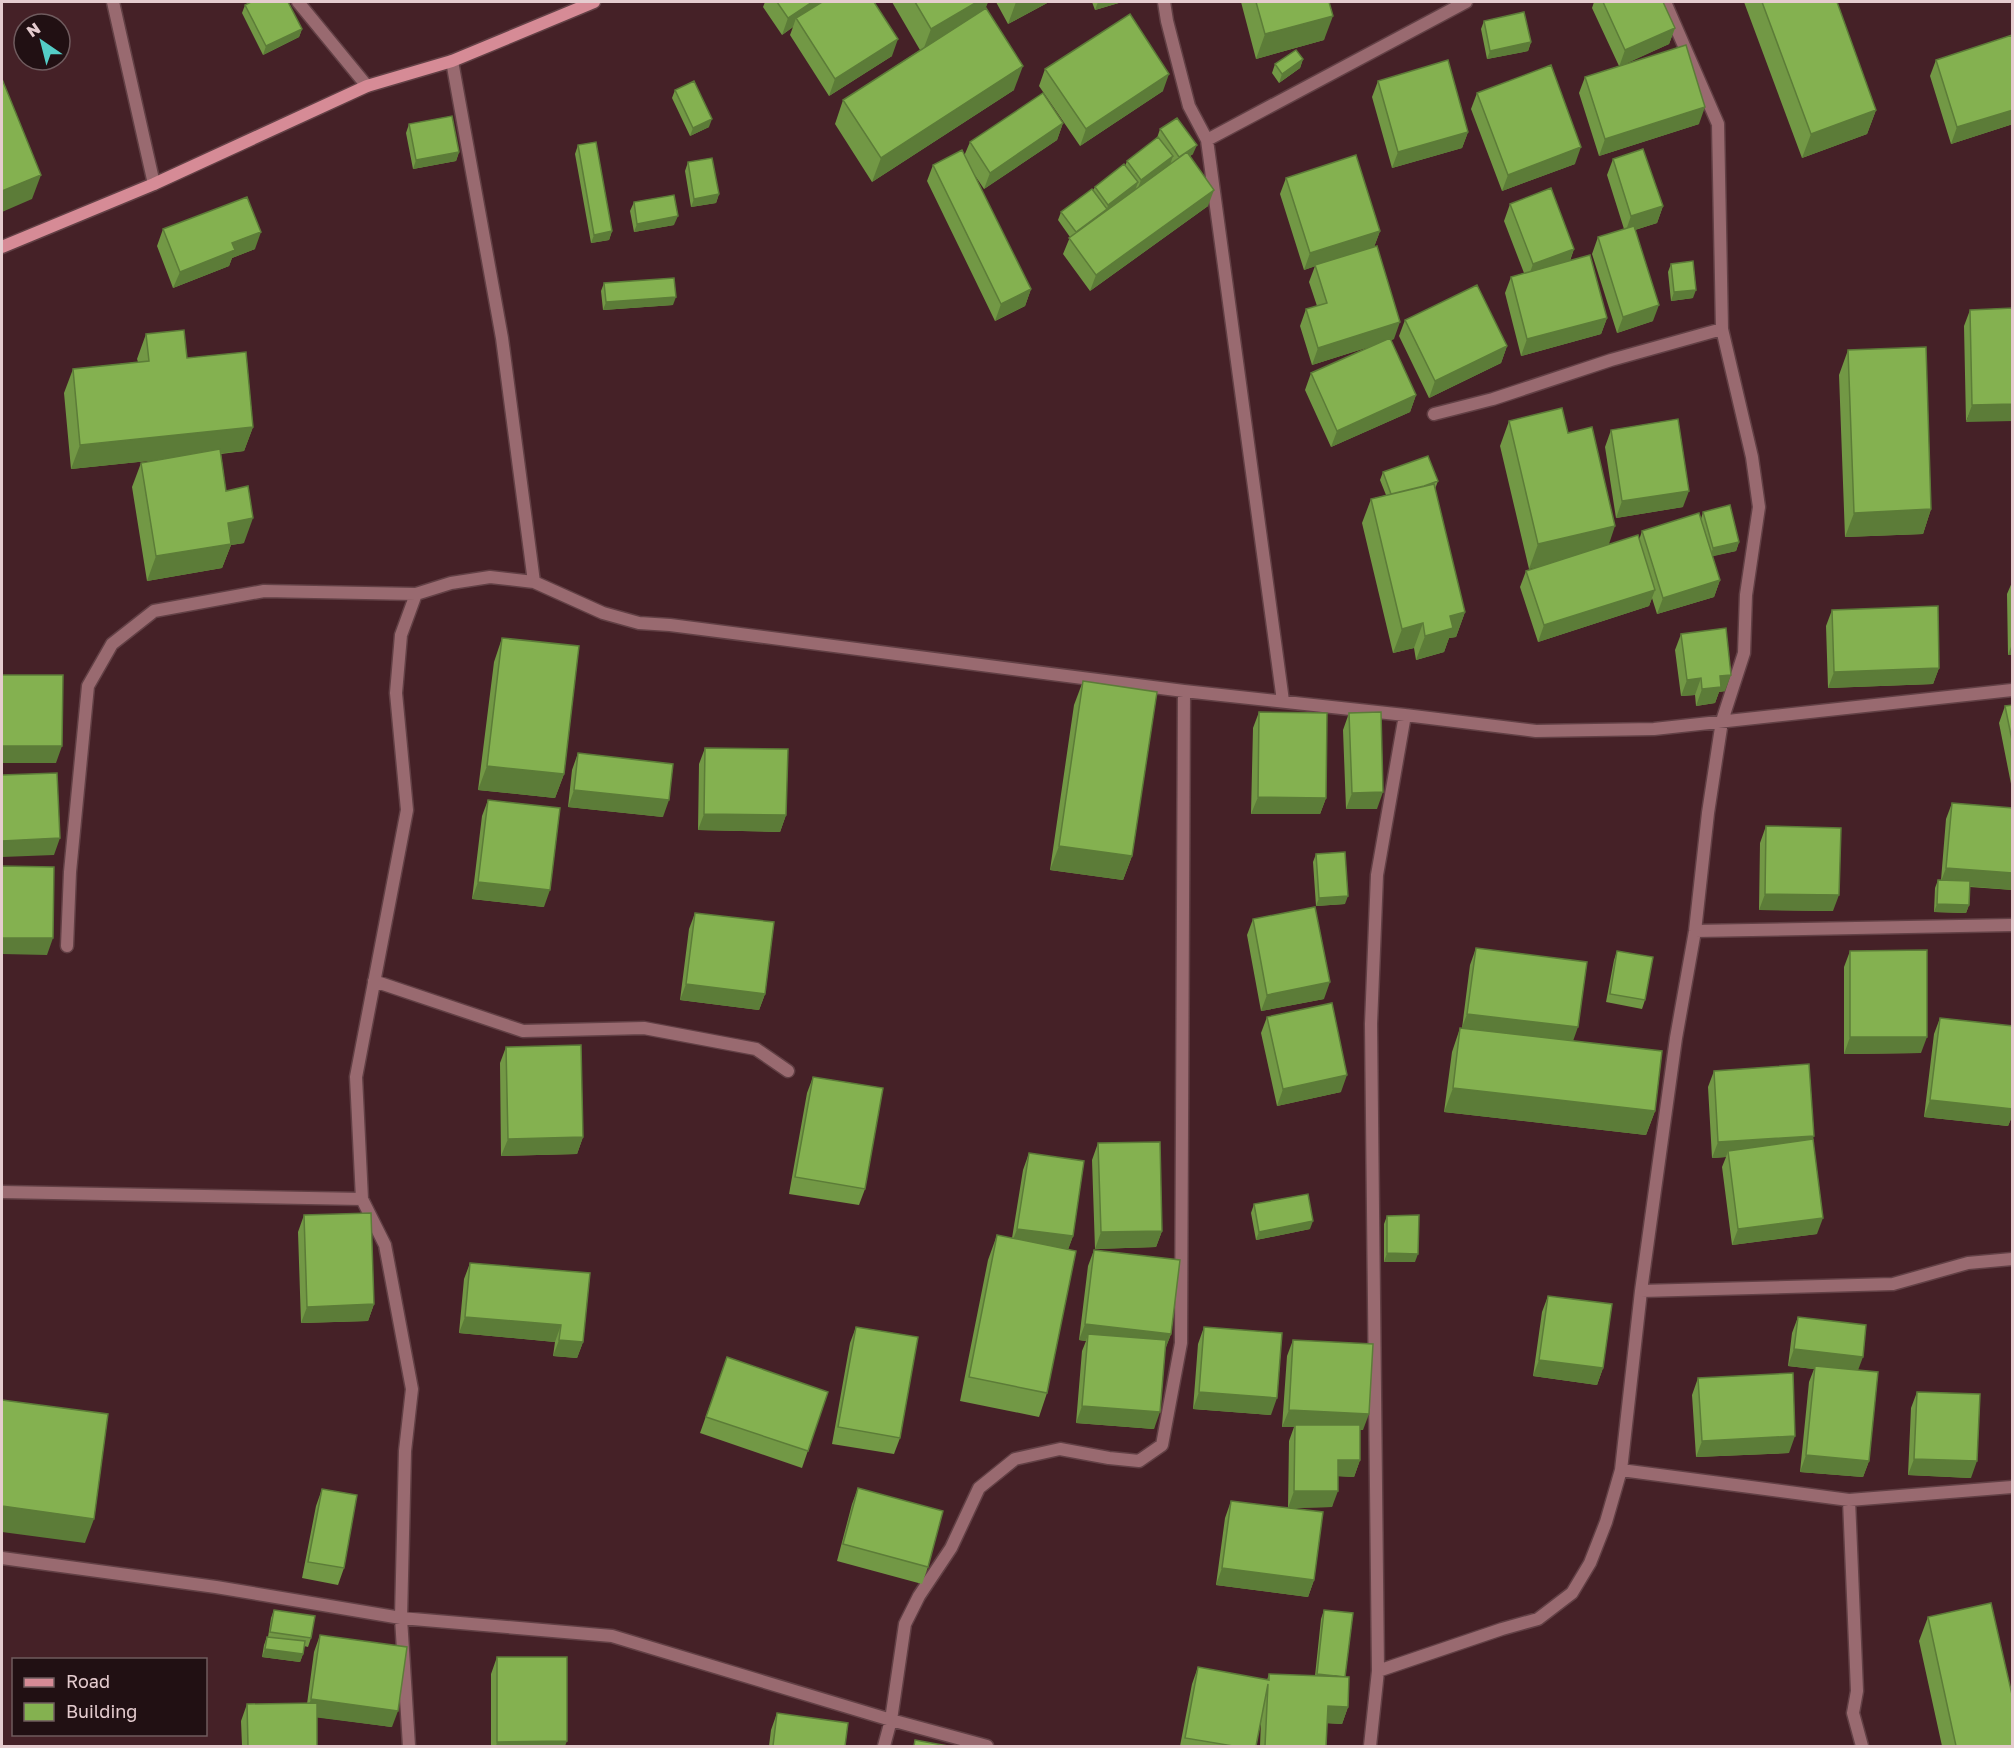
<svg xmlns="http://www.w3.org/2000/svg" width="2014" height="1748" viewBox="0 0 2014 1748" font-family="'Golos Text',sans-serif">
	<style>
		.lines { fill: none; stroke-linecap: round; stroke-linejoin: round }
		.street-casing { stroke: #624045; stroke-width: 15 }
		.secondary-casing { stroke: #624045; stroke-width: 15 }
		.street { stroke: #996a70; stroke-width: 12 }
		.secondary { stroke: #d68b96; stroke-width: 12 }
		.wall { fill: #729845 }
		.shaded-wall { fill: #5c7c38 }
		.building { fill: #84b150; stroke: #5c7c38; stroke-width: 1.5 }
	</style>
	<rect width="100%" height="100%" fill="#452127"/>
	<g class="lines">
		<defs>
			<path id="street" d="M113,2L154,184
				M298,2L367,86
				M1164,2L1167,21L1189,106L1207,140L1466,2
				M452,61L502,338L534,582
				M1207,140L1283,701
				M1434,414L1493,399L1611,360L1722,329
				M1695,931L2012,925
				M67,946L70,872L88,686L112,644L154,611L264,591L416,594L451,583L490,577L534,582L603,613L639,623L670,625L1184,691L1405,715L1536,731L1654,729L2012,690
				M374,981L523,1031L644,1028L756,1049L788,1071
				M2,1192L362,1199
				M1641,1291L1893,1284L1968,1263L2012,1259
				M1621,1470L1849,1500L2012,1487
				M1849,1500L1857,1691L1853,1713L1862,1746
				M2,1558L216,1587L401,1618L612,1636L891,1720L987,1746
				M1378,1671L1502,1629L1538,1619L1572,1593L1590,1563L1606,1522L1621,1470L1641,1291L1676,1038L1695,931L1708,813L1722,721L1744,653L1746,595L1759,507L1752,457L1722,329L1718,124L1665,2
				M409,1746L401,1618L405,1451L412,1389L385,1245L362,1199L356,1077L407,810L396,693L401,635L416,594
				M884,1746L891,1720L905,1624L919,1596L951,1548L979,1488L1015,1459L1060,1449L1109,1458L1139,1461L1162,1445L1181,1343L1184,691
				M1370,1746L1378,1671L1371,1024L1377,875L1405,715"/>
			<path id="secondary" d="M2,247L154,184L367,86L452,61L594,2"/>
		</defs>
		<use href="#street" class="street-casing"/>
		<use href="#secondary" class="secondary-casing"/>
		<use href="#street" class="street"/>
		<use href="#secondary" class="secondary"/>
	</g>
	<path class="wall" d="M765,2H874L892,56L829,96L790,35L793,27L782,35L763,7Z
		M892,2H988L985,8L1014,90L872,182L835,124L843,100L920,50Z
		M996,2H1049L1008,24Z
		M1092,2H1122L1095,10Z
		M1241,2H1329L1324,40L1256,59Z
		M1594,2H1663L1675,28L1669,44L1622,65L1699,124L1599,156L1579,93L1585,77L1619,66L1592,8Z
		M1744,2H1837L1876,110L1867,134L1802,158Z
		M245,5L302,29L299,37L263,55L242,13Z
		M1484,21L1531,42L1528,51L1487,59L1481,29Z
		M2012,35L2013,124L1951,144L1930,76L1936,60Z
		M1303,59L1300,68L1279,83L1272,73L1275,64Z
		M1045,69L1163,91L1080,146L1039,86Z
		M1378,81L1468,132L1462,148L1392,168L1372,97Z
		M675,90L709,127L690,136L672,98Z
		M1477,93L1575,164L1502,191L1471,109Z
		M1063,123L1057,140L984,189L972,171L1031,289L1025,306L995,321L927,181L933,165L964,156L970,142Z
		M409,124L459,152L456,161L413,169L406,133Z
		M1160,129L1193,154L1190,156L1208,206L1090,291L1063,254L1070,237L1058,220L1061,212L1093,190L1095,187L1125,166L1127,161L1157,138Z
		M578,145L612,231L609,240L591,243L575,154Z
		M1613,159L1663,206L1657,223L1635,230L1653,321L1617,333L1592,254L1598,237L1624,229L1607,175Z
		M688,162L719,194L716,203L691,207L685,171Z
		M1286,178L1380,231L1374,247L1394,339L1391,340L1416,395L1410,412L1331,447L1305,390L1311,373L1372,346L1312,365L1300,326L1306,309L1317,306L1309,282L1315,266L1304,270L1280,194Z
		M634,202L674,225L634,232L630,211Z
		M1510,204L1574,249L1570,261L1607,318L1601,334L1521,356L1505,293L1511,277L1524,273L1504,221Z
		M163,229L255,249L232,258L229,266L173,288L157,246Z
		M1671,264L1693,298L1671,301L1668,272Z
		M604,283L673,305L603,310L601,291Z
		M2013,308L1966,422L1964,326L1970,310Z
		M1405,320L1507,346L1501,363L1429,398L1399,336Z
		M146,334L187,358L253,427L244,451L221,454L226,491L244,543L231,545L222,568L147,581L132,487L141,463L157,460L71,469L64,393L73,369L138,362L137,359Z
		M1848,350L1931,509L1923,534L1845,537L1839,375Z
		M1509,421L1568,433L1609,544L1639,540L1642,531L1701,519L1703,512L1739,542L1736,551L1712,556L1720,580L1714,597L1657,614L1652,598L1649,606L1538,642L1520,587L1526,571L1543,565L1529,569L1500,446Z
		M1611,430L1683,507L1616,518L1605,447Z
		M1383,472L1438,481L1435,489L1465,612L1456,637L1449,638L1444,652L1416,660L1414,648L1393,653L1362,523L1371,499L1386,495L1380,480Z
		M2013,580V655H2008L2007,594Z
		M1832,610L1939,668L1933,684L1828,688L1826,626Z
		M1681,634L1725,691L1719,692L1715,703L1696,706L1695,695L1681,696L1675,650Z
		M502,638L564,774L555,798L478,790L494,662Z
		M1083,681L1132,856L1123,880L1050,870L1074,705Z
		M2013,705V794L1999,723L2005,706Z
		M1259,712L1326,798L1320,814H1251L1253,728Z
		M1349,713L1377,809H1346L1343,730Z
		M705,748L786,815L780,832L698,830L699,764Z
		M578,753L663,817L568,807L572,770Z
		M488,800L544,907L472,899L482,816Z
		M1952,803L2013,808V890L1970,887L1969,905L1966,913L1934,912L1935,888L1938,880H1941L1946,819Z
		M1766,826L1833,911L1759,910L1760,843Z
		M1316,854L1345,904L1316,906L1313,862Z
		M695,913L765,994L759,1010L680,1000L689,929Z
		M1253,919L1324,999L1261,1011L1247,935Z
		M1476,948L1573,1041L1655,1111L1646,1135L1444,1112L1452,1052L1460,1028H1462L1470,965Z
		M1617,951L1645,1000L1642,1009L1606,1002L1614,960Z
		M1850,951L1921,1053L1844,1054V967Z
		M1267,1017L1341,1092L1277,1106L1261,1033Z
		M1940,1018L2013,1026V1114L2008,1126L1924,1117L1934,1034Z
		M506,1047L583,1137L577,1154L501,1156L500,1063Z
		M1714,1071L1813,1139L1817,1234L1732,1245L1722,1167L1726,1157L1712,1158L1708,1087Z
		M813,1077L865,1189L859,1205L789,1194L807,1093Z
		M1098,1143L1162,1231L1156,1247L1095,1249L1092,1160Z
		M1029,1153L1073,1236L1068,1249L1047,1393L1039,1417L960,1401L988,1260L997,1235L1012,1238L1023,1170Z
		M1254,1204L1310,1229L1256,1240L1251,1213Z
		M304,1215L374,1304L368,1321L301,1323L298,1232Z
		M1387,1216L1415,1262H1384V1224Z
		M1094,1250L1171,1334L1165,1349L1154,1429L1076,1423L1082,1351L1086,1341L1079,1340L1088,1266Z
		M470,1263L583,1342L577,1358L553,1356L555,1342L459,1333L464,1279Z
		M1548,1296L1603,1368L1597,1385L1533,1376L1542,1312Z
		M1798,1317L1858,1370L1869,1461L1863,1477L1800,1472L1809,1382L1814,1369L1788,1366L1792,1333Z
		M856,1327L900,1438L894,1454L832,1444L850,1343Z
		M1204,1327L1271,1415L1193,1409L1198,1344Z
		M1293,1340L1363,1430H1360V1460L1354,1477L1338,1476L1332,1507L1288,1508L1289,1441L1294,1427H1282L1287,1356Z
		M727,1357L828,1392L802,1468L700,1433Z
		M1698,1378L1789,1453L1696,1457L1692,1395Z
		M1917,1392L1971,1478L1908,1475L1911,1408Z
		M858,1488L928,1567L922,1584L837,1561L852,1504Z
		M322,1489L344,1568L338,1585L302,1578L316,1506Z
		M1231,1501L1314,1580L1308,1597L1216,1585L1225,1518Z
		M274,1610L311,1638L308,1647L304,1646L303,1654L300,1662L262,1657L264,1645L267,1637H268L271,1618Z
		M1324,1610L1345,1677L1348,1707L1342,1724L1327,1723L1326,1746H1260L1261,1720L1256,1746H1180L1192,1684L1198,1667L1267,1680L1269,1674L1315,1676L1321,1619Z
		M1928,1617L2013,1746H1942L1919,1641Z
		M320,1635L392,1727L317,1717V1746H242L241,1721L247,1704H307L314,1652Z
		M497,1657L565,1746H491V1674Z
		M777,1713L845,1746H769L771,1730Z"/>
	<path class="shaded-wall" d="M812,2H831L796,18L793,27L782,35L788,18Z
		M977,2H988L982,18L922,53L931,29Z
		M1016,2H1049L1008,24Z
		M1098,2H1122L1095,10Z
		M1333,16L1324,40L1256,59L1265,34Z
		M1675,28L1669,44L1619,67L1625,50Z
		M302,29L299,37L263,55L266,46Z
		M898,39L892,56L829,96L835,79Z
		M1531,42L1528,51L1487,59L1490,51Z
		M1303,59L1300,68L1279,83L1282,74Z
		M1023,66L1014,90L872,182L881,158Z
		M1169,74L1163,91L1080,146L1086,129Z
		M1705,107L1699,124L1599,156L1605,139Z
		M1876,110L1867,134L1802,158L1811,134Z
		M2013,110V124L1951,144L1957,127Z
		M712,119L709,127L690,136L693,128Z
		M1063,123L1057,140L984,189L990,173Z
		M1468,132L1462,148L1392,168L1398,152Z
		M1197,145L1193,154L1176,165L1179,157Z
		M1581,147L1575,164L1502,191L1508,175Z
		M459,152L456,161L413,169L416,160Z
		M1173,156L1170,165L1138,188L1141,180Z
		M41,175L32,199L2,212V191Z
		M1138,182L1135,191L1073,240L1076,232L1107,209L1108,205Z
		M1214,190L1208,206L1090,291L1096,275Z
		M719,194L716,203L691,207L694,199Z
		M1663,206L1657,223L1625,233L1631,216Z
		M678,216L674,225L634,232L637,224Z
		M612,231L609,240L591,243L594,235Z
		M1380,231L1374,247L1304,270L1310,253Z
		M261,232L255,249L232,258L229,266L173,288L180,272L232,243Z
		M1574,249L1568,265L1527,281L1533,264Z
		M1031,289L1025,306L995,321L1001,304Z
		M1696,290L1693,298L1671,301L1674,292Z
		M676,297L673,305L603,310L606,302Z
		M1659,305L1653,321L1617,333L1623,317Z
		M1607,318L1601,334L1521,356L1527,339Z
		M1400,322L1394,339L1312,365L1318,348Z
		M1507,346L1501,363L1429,398L1435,381Z
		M1416,395L1410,412L1331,447L1337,431Z
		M2013,404V421L1966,422L1972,405Z
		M253,427L244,451L71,469L80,445Z
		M1689,491L1683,507L1616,518L1622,501Z
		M1931,509L1923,534L1845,537L1854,513Z
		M253,518L244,543L231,545L222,568L147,581L156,556L228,523Z
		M1615,526L1607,550L1529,569L1538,544Z
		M1739,542L1736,551L1710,557L1713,548Z
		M1720,580L1714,597L1657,614L1663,598Z
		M1655,590L1649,606L1538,642L1544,625Z
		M1465,612L1456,637L1449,638L1444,652L1416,660L1425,636L1450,616Z
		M1423,623L1414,648L1393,653L1402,629Z
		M2013,641V655H2008Z
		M1939,668L1933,684L1828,688L1834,672Z
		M1731,675L1725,691L1719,692L1715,703L1696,706L1702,689L1720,676Z
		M1701,678L1695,695L1681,696L1687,680Z
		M2,746H62L56,763H2Z
		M487,766L564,774L555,798L478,790Z
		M574,790L669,800L663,817L568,807Z
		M1383,792L1377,809H1346L1352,793Z
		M1258,797L1326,798L1320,814H1251Z
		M704,814L786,815L780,832L698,830Z
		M60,838L54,855L2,857V841Z
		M1059,846L1132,856L1123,880L1050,870Z
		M1946,868L2013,873V890L1940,884Z
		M478,882L550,890L544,907L472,899Z
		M1765,894L1839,895L1833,911L1759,910Z
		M1348,896L1345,904L1316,906L1319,898Z
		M1937,904L1969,905L1966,913L1934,912Z
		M2,938H53L47,955L2,954Z
		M1330,982L1324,999L1261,1011L1267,995Z
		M686,984L765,994L759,1010L680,1000Z
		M1467,1014L1578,1027L1572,1044L1461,1030Z
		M1850,1037H1927L1921,1053L1844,1054Z
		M1347,1075L1341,1092L1277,1106L1283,1089Z
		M1453,1088L1655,1111L1646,1135L1444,1112Z
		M1930,1100L2013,1109V1114L2008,1126L1924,1117Z
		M1814,1136L1808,1152L1728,1151L1726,1157L1712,1158L1718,1142Z
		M583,1137L577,1154L501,1156L508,1139Z
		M1823,1218L1817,1234L1732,1245L1738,1229Z
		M1313,1221L1310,1229L1256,1240L1259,1232Z
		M1017,1229L1073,1236L1067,1253L1011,1245Z
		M1162,1231L1156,1247L1095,1249L1101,1232Z
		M1387,1253L1418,1254L1415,1262H1384Z
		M374,1304L368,1321L301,1323L307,1307Z
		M465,1317L561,1325L555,1342L459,1333Z
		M1085,1324L1171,1334L1165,1350L1088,1334L1086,1341L1079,1340Z
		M559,1340L583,1342L577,1358L553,1356Z
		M1794,1349L1863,1357L1857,1373L1815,1366L1814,1369L1788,1366Z
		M1539,1360L1603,1368L1597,1385L1533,1376Z
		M1199,1392L1277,1398L1271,1415L1193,1409Z
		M1082,1406L1160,1412L1154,1429L1076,1423Z
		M1289,1410L1369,1414L1363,1430L1295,1427V1425L1294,1427H1282Z
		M1795,1436L1789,1453L1696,1457L1702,1441Z
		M1806,1455L1869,1461L1863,1477L1800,1472Z
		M1914,1459L1977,1461L1971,1478L1908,1475Z
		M1338,1460H1360L1354,1477L1332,1476Z
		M1294,1491H1338L1332,1507L1288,1508Z
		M2,1506L94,1519L85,1543L2,1532Z
		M1222,1568L1314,1580L1308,1597L1216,1585Z
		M265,1649L303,1654L300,1662L262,1657Z
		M311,1699L398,1711L392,1727L305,1716Z
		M1328,1706L1348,1707L1342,1724L1322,1723Z
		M567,1741L565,1746H496L497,1742Z"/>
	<path class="building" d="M251,2H288L302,29L266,46L245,5Z
		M777,2H812L788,18Z
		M822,2H874L898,39L835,79L796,18Z
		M915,2H977L931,29Z
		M1256,2H1329L1333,16L1265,34Z
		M1603,2H1663L1675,28L1625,50Z
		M1762,2H1837L1876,110L1811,134Z
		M986,8L1023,66L881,158L843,100Z
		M1524,12L1531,42L1490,51L1484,21Z
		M1130,14L1169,74L1086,129L1045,69Z
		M2012,35L2013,110L1957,127L1936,60Z
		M1686,45L1705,107L1605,139L1585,77Z
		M1296,50L1303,59L1282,74L1275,64Z
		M1448,60L1468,132L1398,152L1378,81Z
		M1551,65L1581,147L1508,175L1477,93Z
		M2,79L41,175L2,191Z
		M694,81L712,119L693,128L675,90Z
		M1043,93L1063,123L990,173L970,142Z
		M452,116L459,152L416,160L409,124Z
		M1177,118L1197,145L1179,157L1160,129Z
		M1158,137L1173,156L1141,180L1127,161Z
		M596,142L612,231L594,235L578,145Z
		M1643,149L1663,206L1631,216L1613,159Z
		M962,150L1031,289L1001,304L933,165Z
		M1187,152L1214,190L1096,275L1069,238Z
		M1356,155L1380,231L1310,253L1286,178Z
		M712,158L719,194L694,199L688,162Z
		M1124,164L1138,182L1108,205L1095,187Z
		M1551,188L1574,249L1533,264L1510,204Z
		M1092,189L1107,209L1076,232L1061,212Z
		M674,195L678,216L637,224L634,202Z
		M247,197L261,232L232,243L235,250L180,272L163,229Z
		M1634,226L1659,305L1623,317L1598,237Z
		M1377,246L1400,322L1318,348L1306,309L1327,303L1315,265Z
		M1590,255L1607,318L1527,339L1511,277Z
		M1693,261L1696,290L1674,292L1671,264Z
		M674,278L676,297L606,302L604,283Z
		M1477,285L1507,346L1435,381L1405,320Z
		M2013,308V404L1972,405L1970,310Z
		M184,330L187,358L246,352L253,427L80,445L73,369L149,361L146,334Z
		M1390,338L1416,395L1337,431L1311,373Z
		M1926,347L1931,509L1854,513L1848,350Z
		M1562,408L1568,433L1592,427L1615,526L1538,544L1509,421Z
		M1678,419L1689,491L1622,501L1611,430Z
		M220,449L226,491L248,486L253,518L228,523L231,544L156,556L141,463Z
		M1428,456L1438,481L1424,486L1391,494L1383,472Z
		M1434,484L1465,612L1450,616L1453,628L1425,636L1423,623L1402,629L1371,499Z
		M1730,505L1739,542L1713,548L1703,512Z
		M1699,513L1720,580L1663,598L1642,531Z
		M1638,535L1655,590L1544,625L1526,571Z
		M1938,606L1939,668L1834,672L1832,610Z
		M1726,628L1731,675L1720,676L1721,687L1702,689L1701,678L1687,680L1681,634Z
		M502,638L579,646L564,774L487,766Z
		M2,675H63L62,746H2Z
		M1083,681L1157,692L1132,856L1059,846Z
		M2013,705V745L2005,706Z
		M1259,712L1327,713L1326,798L1258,797Z
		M1381,712L1383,792L1352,793L1349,713Z
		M705,748L788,749L786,815L704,814Z
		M578,753L673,764L669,800L574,790Z
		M57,773L60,838L2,841V775Z
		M488,800L560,808L550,890L478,882Z
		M1952,803L2013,808V873L1946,868Z
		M1766,826L1841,828L1839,895L1765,894Z
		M1345,852L1348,896L1319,898L1316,854Z
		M2,866L54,867L53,938H2Z
		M1938,880L1970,881L1969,905L1937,904Z
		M1315,907L1330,982L1267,995L1253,919Z
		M695,913L774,922L765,994L686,984Z
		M1476,948L1587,962L1578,1027L1467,1014Z
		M1927,950V1037H1850V951Z
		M1617,951L1653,957L1645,1000L1610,994Z
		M1332,1003L1347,1075L1283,1089L1267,1017Z
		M1940,1018L2013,1026V1109L1930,1100Z
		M1460,1028L1662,1051L1655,1111L1453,1088Z
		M581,1045L583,1137L508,1139L506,1047Z
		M1809,1064L1814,1136L1718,1142L1714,1071Z
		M813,1077L883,1088L865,1189L795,1177Z
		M1813,1139L1823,1218L1738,1229L1728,1151Z
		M1160,1142L1162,1231L1101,1232L1098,1143Z
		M1029,1153L1084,1161L1073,1236L1017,1229Z
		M1308,1194L1313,1221L1259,1232L1254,1204Z
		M371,1213L374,1304L307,1307L304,1215Z
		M1419,1215L1418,1254L1387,1253V1216Z
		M997,1235L1076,1251L1047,1393L969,1377Z
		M1094,1250L1180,1260L1171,1334L1085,1324Z
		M470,1263L590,1273L583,1342L559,1340L561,1325L465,1317Z
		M1548,1296L1612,1304L1603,1368L1539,1360Z
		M1798,1317L1866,1325L1863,1357L1794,1349Z
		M856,1327L918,1337L900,1438L838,1427Z
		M1204,1327L1282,1333L1277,1398L1199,1392Z
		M1088,1334L1166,1340L1160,1412L1082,1406Z
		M1293,1340L1373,1344L1369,1414L1289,1410Z
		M727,1357L828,1392L808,1451L706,1417Z
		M1815,1366L1878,1372L1869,1461L1806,1455Z
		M1793,1373L1795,1436L1702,1441L1698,1378Z
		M1917,1392L1980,1394L1977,1461L1914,1459Z
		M2,1400L108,1414L94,1519L2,1506Z
		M1295,1425H1360V1460H1338V1491H1294Z
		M858,1488L943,1511L928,1567L843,1544Z
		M322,1489L357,1495L344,1568L308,1562Z
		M1231,1501L1323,1512L1314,1580L1222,1568Z
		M1991,1603L2013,1699V1746H1956L1928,1617Z
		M274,1610L315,1616L311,1638L270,1632Z
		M1324,1610L1353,1613L1345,1677L1317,1674Z
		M320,1635L407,1647L398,1711L311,1699Z
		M267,1637L305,1641L303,1654L265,1649Z
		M497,1657H567V1741L497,1742Z
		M1198,1667L1269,1680V1674L1349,1677L1348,1707L1328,1706L1326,1746H1265L1268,1684L1256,1746H1233L1185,1738Z
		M317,1703V1746H248L247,1704Z
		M777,1713L848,1723L845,1746H773Z
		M915,1740L948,1746H914Z"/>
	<rect width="2014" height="1748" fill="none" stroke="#e5cccf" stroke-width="6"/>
	<rect x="12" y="1658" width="195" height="78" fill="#211013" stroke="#6f5b5e" stroke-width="1.5"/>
	<rect x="24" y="1678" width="30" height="9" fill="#d68b96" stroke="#6f5b5e" stroke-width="1.5"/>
	<text x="66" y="1688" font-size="18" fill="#e5cccf">Road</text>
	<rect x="24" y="1703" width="30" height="18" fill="#84b150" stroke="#6f5b5e" stroke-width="1.5"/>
	<text x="66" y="1718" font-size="18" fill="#e5cccf">Building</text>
	<g transform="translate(42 42) rotate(325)"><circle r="28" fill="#211013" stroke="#6f5b5e" stroke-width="1.5"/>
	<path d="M0-4.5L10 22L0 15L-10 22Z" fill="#54cdc7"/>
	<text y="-9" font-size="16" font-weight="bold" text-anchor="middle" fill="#e5cccf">N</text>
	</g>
</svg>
